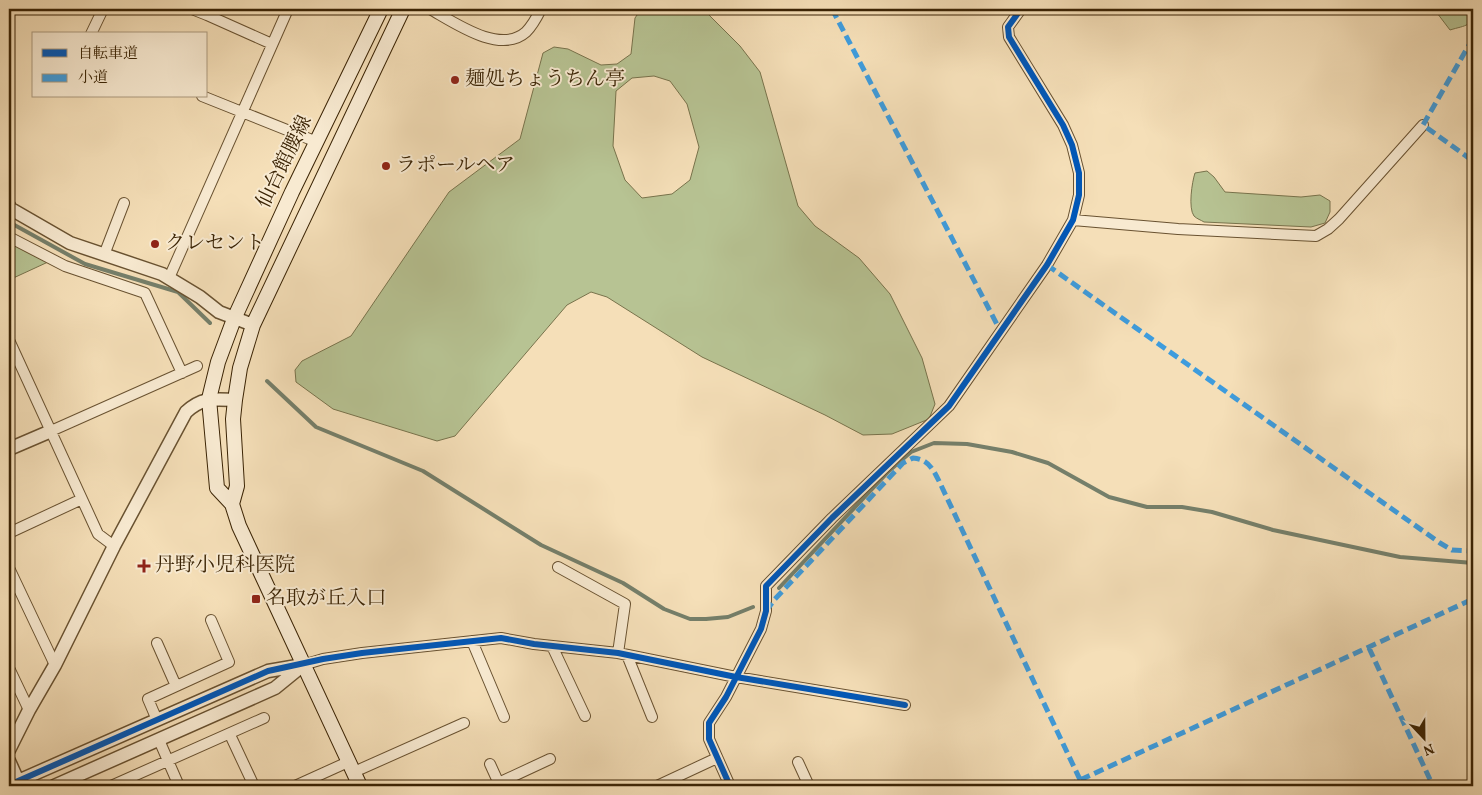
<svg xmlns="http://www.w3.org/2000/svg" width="1482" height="795" viewBox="0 0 1482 795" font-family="Vollkorn,'Noto Serif JP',serif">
  <rect width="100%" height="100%" fill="#f5dfb8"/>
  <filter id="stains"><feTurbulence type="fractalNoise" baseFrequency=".004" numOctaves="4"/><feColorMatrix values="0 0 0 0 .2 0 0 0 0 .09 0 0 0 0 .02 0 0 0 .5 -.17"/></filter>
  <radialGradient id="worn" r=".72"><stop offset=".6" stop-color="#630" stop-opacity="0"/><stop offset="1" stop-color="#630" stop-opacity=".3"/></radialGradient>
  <!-- green -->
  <path fill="#b7c393" stroke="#78734c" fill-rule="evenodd" d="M641 9H703L740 46 760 72 798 206 815 226 859 258 890 294 922 358 935 404 929 419 892 434 863 435 825 415 702 357 607 297 591 292 567 305 455 436 437 441 333 409 296 382 295 370 302 361 351 336 449 192 520 139 543 53 554 47 568 49 601 65 617 64 631 54 635 18ZM654 76 670 81 687 104 699 147 690 180 672 194 642 198 625 180 613 146 616 91 632 78Z
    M1434 9H1473C1473 27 1466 25 1450 30Z
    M1207 171 1214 177 1225 192 1301 197 1320 195 1330 201V212L1325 223 1311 227 1204 222C1201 220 1197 219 1194 216 1188 208 1192 182 1195 173Z
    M9 241 48 262 9 280Z"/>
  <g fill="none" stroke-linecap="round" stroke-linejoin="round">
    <!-- stream -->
    <path stroke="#757f6a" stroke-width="4" d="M9 222 85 264 178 292 210 323
      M267 381 316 427 423 471 541 545 623 583 664 609 690 619H706L728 617 753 607
      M779 588 889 471 911 452 934 443 967 444 1012 452 1048 463 1109 497 1147 507H1182L1212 512 1273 530 1400 557 1473 563"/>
    <defs>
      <path id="minor" d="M192 9 207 15
        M211 9 207 15 272 44
        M430 9C455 23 500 55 526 32 533 25 537 17 541 9
        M91 34 103 9
        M202 96 317 142
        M1073 220 1178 229 1316 236 1328 229 1339 219 1423 125
        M9 237 65 266 145 293 182 373
        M104 255 124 203
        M169 278 288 9
        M9 340 98 534 114 546
        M51 431 197 366
        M9 533 82 499
        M558 567 625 604 618 653
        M9 568 55 665
        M472 641 504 717
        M157 643 176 686
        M552 646 585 716
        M627 655 652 717
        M303 665 323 659 362 653 501 638 534 644 618 653 736 677 905 705
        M9 668 29 710
        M157 720 148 699 229 662 211 620
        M232 739 254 786
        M159 740 179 786
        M798 762 809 786
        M490 764 500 786
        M354 772 464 723
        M111 786 264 718
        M295 786 348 762
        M492 786 550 759
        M657 786 717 758
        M730 786 709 739V723L726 697 761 629 766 611V586L832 518 949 406 1047 265 1073 220 1079 195V173L1072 145 1063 125 1009 37 1008 27 1021 9"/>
      <path id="tertiary" d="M9 206 11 209 70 243 162 274 200 297 219 312 253 325
        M9 449 51 431
        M9 750 29 710 55 665 114 546 186 412C202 397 214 399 235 400
        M9 761 18 781
        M9 785 268 671 303 665
        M54 786 275 688 302 666"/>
      <path id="secondary" d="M232 504 237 486 233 419 235 400 240 368 253 325 403 9
        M360 786 239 526 232 504 217 488 209 399 218 362 234 319 292 192 381 9"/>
    </defs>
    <!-- minor casing -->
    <use href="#minor" stroke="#695231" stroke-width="12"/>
    <!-- tertiary casing -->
    <use href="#tertiary" stroke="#695231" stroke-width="15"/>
    <!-- secondary casing -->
    <use href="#secondary" stroke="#3a2304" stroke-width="16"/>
    <!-- minor -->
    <use href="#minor" stroke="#f8ead1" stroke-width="10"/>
    <!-- tertiary -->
    <use href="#tertiary" stroke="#f8ead1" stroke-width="12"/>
    <!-- secondary -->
    <use href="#secondary" stroke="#f8ead1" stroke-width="14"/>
    <!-- quiet -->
    <path stroke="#3e9cdd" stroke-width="5" stroke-dasharray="10 5" stroke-linecap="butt" d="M832 9 1001 332
      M1473 38 1423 125 1473 161
      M1047 265 1440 543 1452 550 1473 551
      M766 611 775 599 903 463 913 458C928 459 933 469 939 481L1083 786
      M1369 648 1433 786
      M1067 786 1473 599"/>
    <defs>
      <path id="cycleway" d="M9 785 268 671 323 659 362 653 501 638 534 644 618 653 736 677 905 705
        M730 786 709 739V723L726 697 761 629 766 611V586L832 518 949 406 1047 265 1073 220 1079 195V173L1072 145 1063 125 1009 37 1008 27 1021 9"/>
    </defs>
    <!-- cycleway casing -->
    <use href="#cycleway" stroke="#f8ead1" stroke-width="9"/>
    <!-- cycleway -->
    <use href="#cycleway" stroke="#0057b8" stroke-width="6"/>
  </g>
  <!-- markers -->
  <g fill="#8f2418" stroke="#f8ead1" stroke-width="2">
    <circle cx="455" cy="80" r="5"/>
    <circle cx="386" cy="166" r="5"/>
    <circle cx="155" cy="244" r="5"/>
    <path d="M141.5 558.5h5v5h5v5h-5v5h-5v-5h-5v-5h5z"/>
    <rect x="251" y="594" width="10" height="10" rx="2.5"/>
  </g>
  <g text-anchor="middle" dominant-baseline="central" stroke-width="4" stroke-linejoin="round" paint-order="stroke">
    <!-- poi labels -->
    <g font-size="20" fill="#3a2304" stroke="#f8ead1" text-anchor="start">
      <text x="465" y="80">麺処ちょうちん亭</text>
      <text x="396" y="166">ラポールヘア</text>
      <text x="165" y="244">クレセント</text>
      <text x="155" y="566">丹野小児科医院</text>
      <text x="266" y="599">名取が丘入口</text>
    </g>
    <!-- street labels -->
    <g font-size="20" fill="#3a2304" stroke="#f8ead1">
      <text transform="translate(285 162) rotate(-64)">仙台館腰線</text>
    </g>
  </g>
  <!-- margin -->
  <rect width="1482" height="795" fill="none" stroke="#f5dfb8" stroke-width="30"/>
  <rect x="10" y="10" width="1462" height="775" fill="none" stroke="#3a2304" stroke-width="2.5"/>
  <rect x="15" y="15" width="1452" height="765" fill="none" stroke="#3a2304"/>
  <!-- legend -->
  <rect x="32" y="32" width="175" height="65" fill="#f8ead1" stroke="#ac9a7f"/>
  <rect x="42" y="49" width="25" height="8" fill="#0057b8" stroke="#ac9a7f"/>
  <text x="78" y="58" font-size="15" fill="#3a2304">自転車道</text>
  <rect x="42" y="74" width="25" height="8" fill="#3e9cdd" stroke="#ac9a7f"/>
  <text x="78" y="82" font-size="15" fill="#3a2304">小道</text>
  <!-- north arrow -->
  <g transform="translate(1424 738) rotate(158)" stroke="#f8ead1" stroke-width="4" paint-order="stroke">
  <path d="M0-4L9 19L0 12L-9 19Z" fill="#3a2304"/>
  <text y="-8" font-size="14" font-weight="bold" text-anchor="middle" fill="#3a2304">N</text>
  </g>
  <rect width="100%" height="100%" filter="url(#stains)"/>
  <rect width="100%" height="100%" fill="url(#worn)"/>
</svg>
